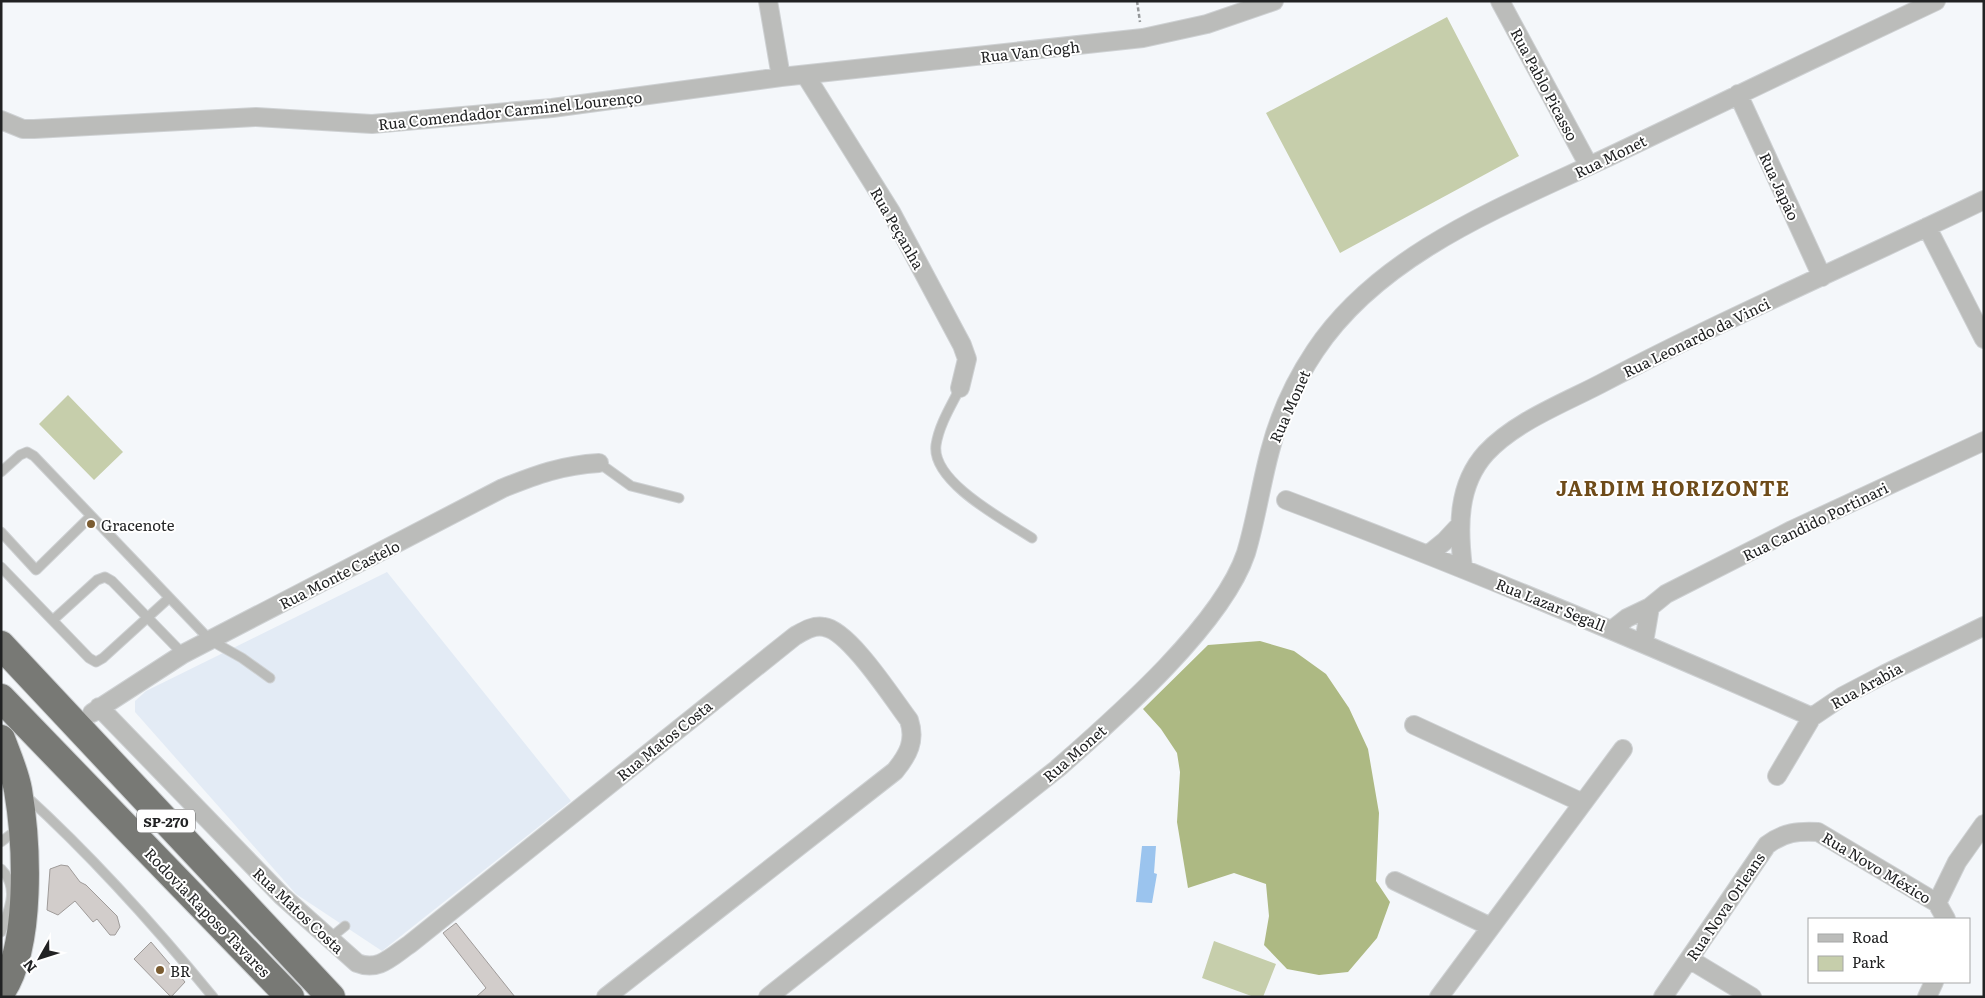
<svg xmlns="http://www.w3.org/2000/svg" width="1985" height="998" viewBox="0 0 1985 998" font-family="Literata,serif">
  <rect width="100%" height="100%" fill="#f4f7fa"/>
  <!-- built -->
  <path fill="#e3ebf5" d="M387 572 571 801 382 951 296 894 135 712V701L146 691Z"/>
  <!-- green -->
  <path fill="#c6ceab" d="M1447 17 1519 156 1340 253 1266 113Z
    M68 395 123 452 94 480 39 424Z
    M1214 941 1276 964 1263 997H1254L1202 978Z"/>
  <!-- forest -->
  <path fill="#adb983" d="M1260 641 1294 651 1326 674 1349 708 1368 749 1379 813 1376 881 1390 902 1377 938 1348 972 1319 975 1287 969 1264 945 1269 916 1266 884 1234 873 1188 888 1177 822 1180 772 1177 753 1161 729 1143 709 1208 645Z"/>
  <!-- water -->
  <path fill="#9bc4ee" d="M1142 846H1156L1154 873 1157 874 1152 903 1136 902Z"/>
  <!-- building -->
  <path fill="#d2cdcb" stroke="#9f9b99" d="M61 865 68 866 80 882 86 885 117 916 120 927 115 935H110L97 919 93 922 75 901 58 915 47 910 50 869Z
    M456 923 515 997H476L486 988 443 933Z
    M151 942 185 982 171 997 134 959Z"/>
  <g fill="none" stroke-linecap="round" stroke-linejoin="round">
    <defs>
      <path id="lane" d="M960 388C951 406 939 425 936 445 931 482 1006 521 1032 538
        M599 463 631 486 679 498
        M1 472 20 455 27 452 34 456 210 640 242 658 270 678
        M1 532 36 570 91 516
        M1 567 89 658 96 662 103 658 169 598
        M53 620 97 580 105 577 112 581 183 654
        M25 795C93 857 155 926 213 997
        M1 842 19 828
        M1 869C20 888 9 910 1 932
        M329 939 345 926"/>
      <path id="street" d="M768 1 781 77
        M1500 1 1589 166
        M806 76 891 212 962 345 967 359 960 388
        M1738 94 1822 277
        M1 120 23 129H34L256 117 372 124 552 108 781 77 1143 38 1207 24 1274 1
        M1927 227 1984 339
        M1286 500C1464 567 1638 640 1812 717
        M1429 554 1445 541 1459 526
        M1463 568C1458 528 1457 485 1486 453 1517 420 1567 402 1606 381 1730 316 1858 261 1984 200
        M1613 629 1627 618 1650 607 1666 594 1792 530 1984 441
        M1644 642 1650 607
        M99 707 282 896 357 963C379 972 392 956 410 944L795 636C804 631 813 625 824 627 849 630 893 699 909 720 916 741 908 755 895 771L606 997
        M92 713 183 654 503 488C536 475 562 465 599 463
        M1414 725 1583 803
        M1777 776 1812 717 1843 696 1885 674 1984 626
        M1395 881 1491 927
        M1937 903 1957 862 1984 824
        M1689 959 1752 997
        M768 997 1057 769C1115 718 1222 625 1246 553 1256 520 1261 484 1270 451 1279 416 1295 381 1315 351 1384 247 1518 201 1625 149 1729 99 1832 50 1936 1
        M1439 997 1623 749
        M1663 997 1767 845C1784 832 1798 831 1818 832L1937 903 1946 919
        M1927 997 1934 982"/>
      <path id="highway" d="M1 645 331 997
        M1 698 290 997
        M1 739C7 755 15 773 18 790 27 843 32 946 1 992"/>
    </defs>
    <!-- lane casing -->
    <use href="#lane" stroke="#ced1d3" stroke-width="11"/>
    <!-- street casing -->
    <use href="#street" stroke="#ced1d3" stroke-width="20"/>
    <!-- highway casing -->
    <use href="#highway" stroke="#ced1d3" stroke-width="30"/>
    <!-- path -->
    <path stroke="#95989a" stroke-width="2.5" stroke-dasharray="4 2.5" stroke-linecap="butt" d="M1137 1 1140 22"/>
    <!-- lane -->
    <use href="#lane" stroke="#bbbcba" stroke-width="9"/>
    <!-- street -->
    <use href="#street" stroke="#bbbcba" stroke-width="18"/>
    <!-- highway -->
    <use href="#highway" stroke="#787975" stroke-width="28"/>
  </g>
  <!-- markers -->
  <g fill="#7b5c31" stroke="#fff" stroke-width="2">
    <circle cx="91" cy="524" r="5"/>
    <circle cx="160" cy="970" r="5"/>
  </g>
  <g text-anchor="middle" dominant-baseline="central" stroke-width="4" stroke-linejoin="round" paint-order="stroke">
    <!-- shield labels -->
    <rect fill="#fff" stroke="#646465" stroke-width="1" x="137" y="809.5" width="58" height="23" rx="4"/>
    <g font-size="14" font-weight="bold" fill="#212223">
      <text x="166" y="821">SP-270</text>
    </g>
    <!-- street labels -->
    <g font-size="15" fill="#212223" stroke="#fff">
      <text transform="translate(1030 51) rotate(-6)">Rua Van Gogh</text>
      <text transform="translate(1545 84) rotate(62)">Rua Pablo Picasso</text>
      <text transform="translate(510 110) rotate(-6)">Rua Comendador Carminel Lourenço</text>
      <text transform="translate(1610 156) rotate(-26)">Rua Monet</text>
      <text transform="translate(1780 186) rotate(65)">Rua Japão</text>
      <text transform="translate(898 228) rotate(60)">Rua Peçanha</text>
      <text transform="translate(1696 337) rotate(-26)">Rua Leonardo da Vinci</text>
      <text transform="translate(1289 406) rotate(-66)">Rua Monet</text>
      <text transform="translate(1815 521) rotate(-26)">Rua Candido Portinari</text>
      <text transform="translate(339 574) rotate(-27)">Rua Monte Castelo</text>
      <text transform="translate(1551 604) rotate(22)">Rua Lazar Segall</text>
      <text transform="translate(1866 685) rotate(-29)">Rua Arabia</text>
      <text transform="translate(664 740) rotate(-39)">Rua Matos Costa</text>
      <text transform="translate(1074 753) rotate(-41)">Rua Monet</text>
      <text transform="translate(1877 867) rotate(31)">Rua Novo México</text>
      <text transform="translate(1725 906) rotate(-56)">Rua Nova Orleans</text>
      <text transform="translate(299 910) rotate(43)">Rua Matos Costa</text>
      <text transform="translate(208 912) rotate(46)">Rodovia Raposo Tavares</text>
    </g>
    <!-- poi labels -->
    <g font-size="15" fill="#212223" stroke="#fff" text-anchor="start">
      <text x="101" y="524">Gracenote</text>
      <text x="170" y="970">BR</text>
    </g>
    <!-- district labels -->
    <g font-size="20" font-weight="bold" letter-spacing="1" fill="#6e4b19" stroke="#fff">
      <text x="1673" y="487">JARDIM HORIZONTE</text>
    </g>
  </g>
  <!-- border -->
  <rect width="1985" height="998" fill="none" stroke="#212223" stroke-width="5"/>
  <!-- legend -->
  <rect x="1808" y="918" width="162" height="65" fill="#ffffff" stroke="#a6a7a7"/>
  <rect x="1818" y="934" width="25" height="8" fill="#bbbcba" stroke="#a6a7a7"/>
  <text x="1852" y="943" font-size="15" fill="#212223">Road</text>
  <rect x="1818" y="956" width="25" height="15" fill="#c6ceab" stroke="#a6a7a7"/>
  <text x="1852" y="968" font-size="15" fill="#212223">Park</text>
  <!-- north arrow -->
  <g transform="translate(40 958) rotate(231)" stroke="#ffffff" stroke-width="4" paint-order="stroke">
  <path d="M0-4L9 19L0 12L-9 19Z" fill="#212223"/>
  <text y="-8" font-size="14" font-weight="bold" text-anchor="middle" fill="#212223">N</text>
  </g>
</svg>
